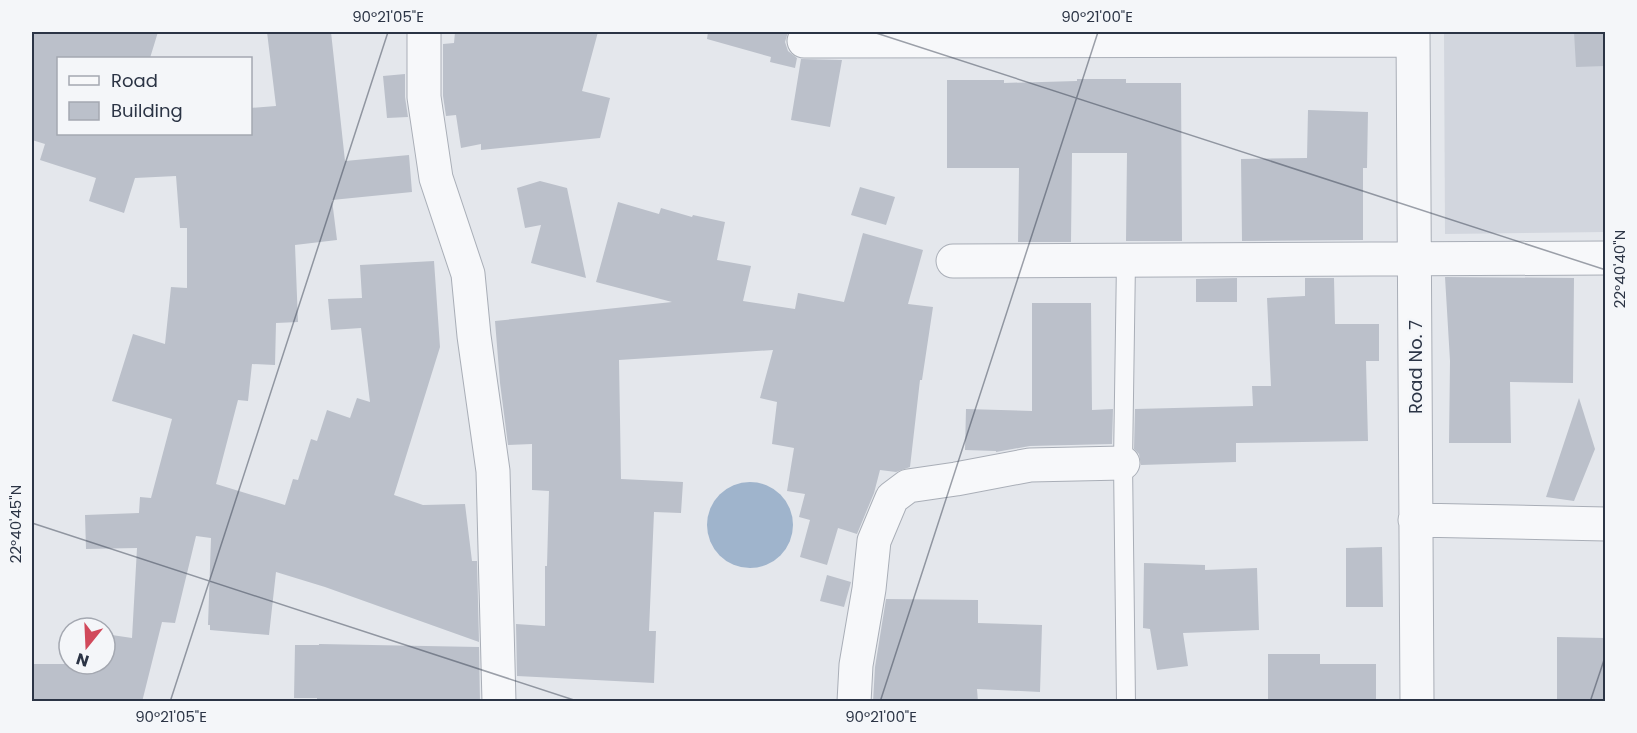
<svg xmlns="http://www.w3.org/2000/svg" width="1637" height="733" viewBox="0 0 1637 733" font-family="Poppins,sans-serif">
  <rect width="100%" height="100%" fill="#e4e7ec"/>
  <!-- built -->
  <path fill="#d2d6de" d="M1444 32H1605V232L1445 234Z"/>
  <!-- water -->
  <path fill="#9fb4cc" d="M707 525a43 43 0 1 1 86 0a43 43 0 1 1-86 0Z"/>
  <!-- building -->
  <path fill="#bbc0ca" d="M32 32H158L150 58H58V134H250V108L276 106 267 32H331L345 161 409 155 412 192 332 200 337 240 295 245 298 322 276 323 275 365 252 364 248 401 238 400 216 484 285 505 293 479 298 480 311 439 317 441 327 410 350 418 357 398 370 402 361 328 331 330 328 299 362 298 360 265 434 261 440 347 394 495 423 505 465 504 472 561H477L479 642 325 587 276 572 269 635 210 630V625H208L211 538 196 536 175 623 162 622 142 702H32V664H105V634L132 638 137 548 86 549 85 515 139 513 140 497 151 498 172 419 112 401 133 334 165 344 171 287 187 288V228H180L176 176 135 178 124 213 89 201 96 178 40 160 45 144 32 140Z
    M455 32H598L582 91 610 98 600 138 481 150V144L461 148 456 115 446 116 443 96V44L454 43Z
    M708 32H788L785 42 788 51 797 58 795 68 770 62 771 57 707 39Z
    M1574 32H1605V66L1576 67Z
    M801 59 842 60 830 127 791 120Z
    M405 74V97L408 117 387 118 383 76Z
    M1077 79H1126V83H1181L1182 241H1126L1127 153H1072L1071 242H1018L1019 168H947V80H1004V83L1077 81Z
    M1308 110 1368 112 1367 168H1363V240L1242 241 1241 159 1307 158Z
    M540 181 567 188 586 278 531 263 541 225 525 228 517 188Z
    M860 187 895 197 886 225 851 215Z
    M618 202 659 214 661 208 692 217 693 215 725 222 717 260 751 266 743 301 795 309 798 293 844 302 863 233 923 250 908 304 933 307 922 380H920L910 467 896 472 880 470 874 493 857 534 838 528 827 565 800 557 810 520 799 517 805 494 787 491 794 448 772 444 777 402 760 398 773 350 619 360 621 479 683 482 681 513 654 512 649 631H656L654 683 517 676 516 624 545 626V566H547L549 491 532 490V444L508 445 500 383 495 321 672 302 596 282Z
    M1445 277 1574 278 1573 383 1510 382 1511 443H1449L1450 361Z
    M1237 278V302H1196V279Z
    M1305 278H1334L1335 324H1379V361H1366L1368 441 1236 443V462L1141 465 1139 454 1134 449 1135 409 1253 406 1252 386H1271L1267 298 1305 296Z
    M1032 303H1091L1092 410 1113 409 1112 444 1030 446 996 452V451L965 450 966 409 1032 411Z
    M1579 398 1595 449 1574 501 1546 497Z
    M1382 547 1383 607H1346V548Z
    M1144 563 1205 565V570L1257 568 1259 630 1183 633 1188 666 1157 670 1150 629 1143 628Z
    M827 575 851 582 844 607 820 601Z
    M886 599 978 600V623L1042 625 1040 692 977 689 978 702H873L875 667Z
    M1557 637 1605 638V702H1557Z
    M319 644 479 647 480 702H317V698H294L295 645H319Z
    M1268 654H1320V664H1376V702H1268Z"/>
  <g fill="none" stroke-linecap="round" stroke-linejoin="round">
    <defs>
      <path id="service" d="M1126 261 1123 463 1126 702"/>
      <path id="minor" d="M424 32V97L436 178 468 274 474 336 493 471 499 702
        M1413 32 1417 702
        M804 41 1413 40
        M953 261 1606 258
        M1415 520 1606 524
        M854 702 856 665 869 589 874 541 892 498 908 486 956 479 1030 465 1123 463"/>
    </defs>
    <!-- service casing -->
    <use href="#service" stroke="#a9aeb7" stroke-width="20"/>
    <!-- minor casing -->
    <use href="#minor" stroke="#a9aeb7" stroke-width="35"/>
    <!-- service -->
    <use href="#service" stroke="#f7f8fa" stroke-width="18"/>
    <!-- minor -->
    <use href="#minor" stroke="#f7f8fa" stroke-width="33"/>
  </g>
  <!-- ticks -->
  <path fill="none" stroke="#2b3445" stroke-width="1.5" stroke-opacity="0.45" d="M873 32 1606 270M32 523 580 702M170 702 388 32M880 702 1098 32M1590 702 1606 654"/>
  <g text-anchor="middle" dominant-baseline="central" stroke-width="5" stroke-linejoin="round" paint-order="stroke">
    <!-- street labels -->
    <g font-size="18" fill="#2b3445" stroke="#f4f6f9">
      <text transform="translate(1415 367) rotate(-90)">Road No. 7</text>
    </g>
  </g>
  <!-- border -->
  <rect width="1637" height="733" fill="none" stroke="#f4f6f9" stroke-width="66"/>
  <!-- legend -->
  <rect x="57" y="57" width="195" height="78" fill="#f4f6f9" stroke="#a4a8b1" stroke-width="1.5"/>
  <rect x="69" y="76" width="30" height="9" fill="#f7f8fa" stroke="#a4a8b1" stroke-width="1.5"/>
  <text x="111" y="87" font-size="18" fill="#2b3445">Road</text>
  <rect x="69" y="102" width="30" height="18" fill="#bbc0ca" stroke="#a4a8b1" stroke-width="1.5"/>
  <text x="111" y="117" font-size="18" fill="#2b3445">Building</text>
  <!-- north arrow -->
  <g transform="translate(87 646) rotate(198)"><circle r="28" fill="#f4f6f9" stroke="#a4a8b1" stroke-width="1.5"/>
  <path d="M0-4.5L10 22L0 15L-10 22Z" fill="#d1495b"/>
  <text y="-9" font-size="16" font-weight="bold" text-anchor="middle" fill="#2b3445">N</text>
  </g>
  <rect x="33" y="33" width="1571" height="667" fill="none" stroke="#2b3445" stroke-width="2"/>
  <g font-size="15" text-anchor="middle" fill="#2b3445">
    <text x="388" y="22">90°21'05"E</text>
    <text x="1097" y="22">90°21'00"E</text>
    <text transform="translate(1620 269) rotate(-90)" y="5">22°40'40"N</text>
    <text transform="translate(16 524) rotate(-90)" y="5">22°40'45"N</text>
    <text x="171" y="722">90°21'05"E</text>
    <text x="881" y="722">90°21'00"E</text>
  </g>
</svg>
